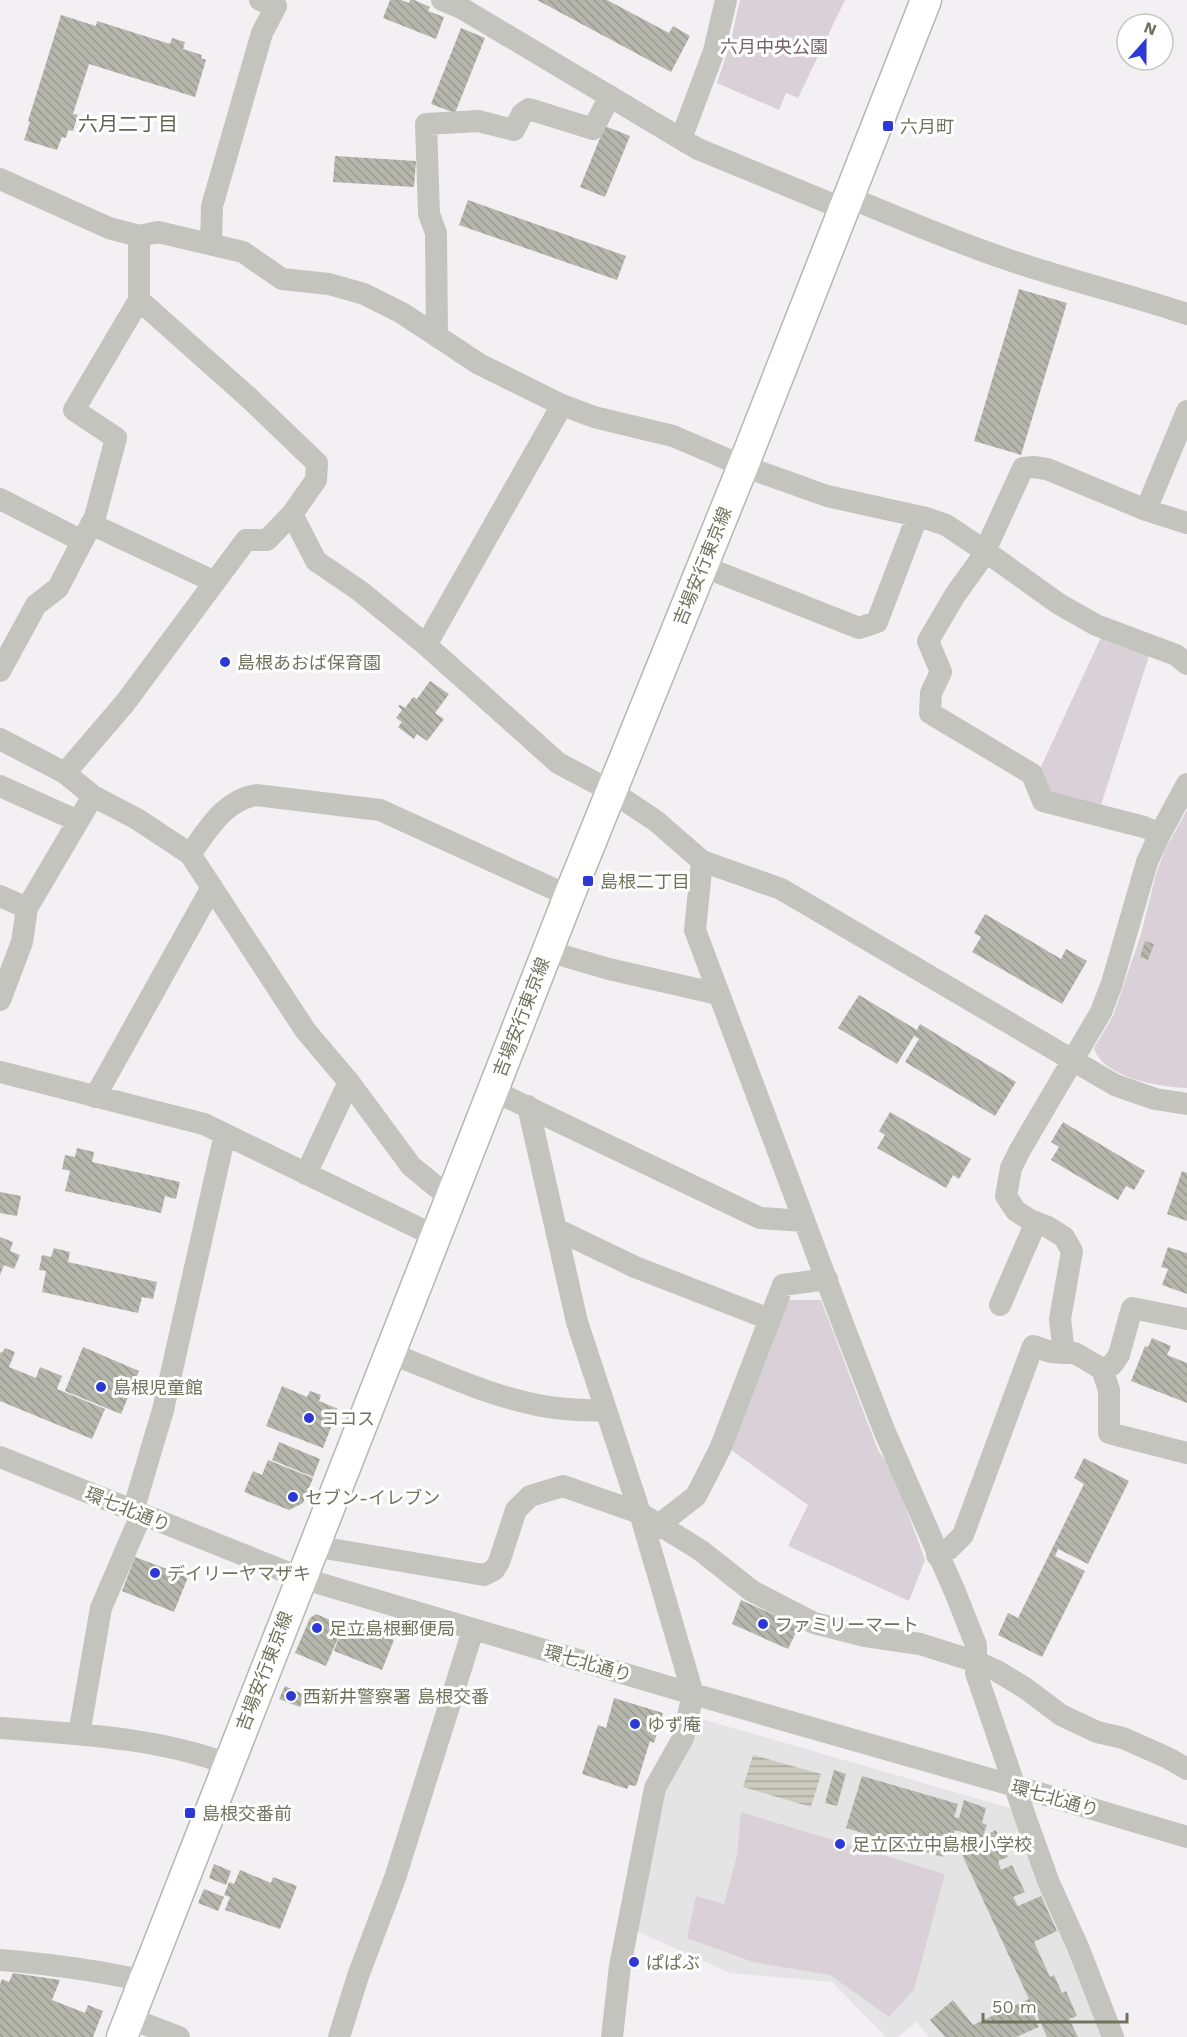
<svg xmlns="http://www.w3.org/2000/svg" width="1187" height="2037" viewBox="0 0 1187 2037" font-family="'Work Sans','Noto Sans JP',sans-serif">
  <defs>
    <pattern id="water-rules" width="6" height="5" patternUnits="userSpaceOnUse" patternTransform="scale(1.5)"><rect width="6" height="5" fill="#cacabe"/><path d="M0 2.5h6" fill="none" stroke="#a8a99e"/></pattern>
    <pattern id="building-back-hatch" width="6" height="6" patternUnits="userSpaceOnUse" patternTransform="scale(1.5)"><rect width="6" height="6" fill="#b5b6ac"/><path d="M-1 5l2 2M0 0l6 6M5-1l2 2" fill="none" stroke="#98998f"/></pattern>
  </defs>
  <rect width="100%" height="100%" fill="#f3f0f4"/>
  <!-- built -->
  <path fill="#e4e4e4" d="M695 1717 1017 1810 1106 2037H929L916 2022 898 2037H886L832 1982 730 1973 634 1930 661 1789Z"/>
  <!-- park -->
  <path fill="#dad1d8" d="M740 0H845L798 98 786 93 779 110 717 83 730 44Z
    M1103 633 1150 653 1100 808 1051 797 1039 771Z
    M1187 810V1088C1160 1087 1103 1078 1094 1048L1113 1016 1141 934 1156 874 1165 850Z
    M788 1300H821L878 1450 893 1472 925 1560 909 1601 788 1546 808 1505 731 1450Z
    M741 1812 945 1874 914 1990 889 2017 830 1975 753 1962 687 1938 696 1896 724 1904 737 1855Z"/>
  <!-- water -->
  <path fill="url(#water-rules)" d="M753 1755 821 1774 811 1807 743 1787Z"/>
  <!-- building -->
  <path fill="url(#building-back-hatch)" d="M390 0H401L409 3 410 0H414L430 7 428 11 444 17 436 39 383 18Z
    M537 0H607L669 33 673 26 690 36 671 72Z
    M61 15 96 26 97 21 170 44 172 38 185 42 183 49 202 55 201 58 206 60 195 97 89 64 73 114 78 115 73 131 68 130 66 138 62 137 57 150 24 140 30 122 28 121Z
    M461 28 485 38 455 113 431 104Z
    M605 126 630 136 605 197 580 187Z
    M335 156 416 161 414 187 333 182Z
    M468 200 626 256 617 280 459 225Z
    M1019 289 1067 303 1021 455 974 441Z
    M430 681 449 694 435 713 444 719 427 741 417 734 414 739 398 727 402 722 396 718 402 710 398 706 400 705 405 708 413 697 417 699Z
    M985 914 1061 959 1066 949 1087 961 1062 1004 972 952 981 937 974 933Z
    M1145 941 1154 944 1148 960 1140 957Z
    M859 995 917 1030 920 1024 1016 1082 995 1116 905 1062 919 1039 914 1036 897 1064 838 1028Z
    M890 1112 971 1159 959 1179 953 1175 946 1188 877 1148 885 1135 879 1131Z
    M1063 1122 1145 1171 1134 1190 1126 1186 1118 1200 1051 1160 1059 1147 1051 1142Z
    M77 1148 94 1152 92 1162 180 1182 176 1199 165 1196 161 1213 65 1191 70 1171 62 1169 65 1155 75 1157Z
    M1182 1171 1187 1173V1221L1167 1214Z
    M0 1192 21 1196 17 1216 0 1213Z
    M0 1237 13 1242 10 1251 20 1255 14 1269 4 1265 0 1275Z
    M1168 1247 1187 1253V1294L1162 1285 1168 1269 1161 1267Z
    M54 1248 70 1252 68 1262 157 1282 153 1299 142 1297 138 1313 42 1292 46 1271 39 1270 42 1255 51 1257Z
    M1152 1338 1171 1346 1167 1355 1187 1363V1403L1131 1381 1145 1346 1148 1347Z
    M83 1347 139 1371 121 1414 65 1391Z
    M5 1348 15 1352 9 1367 36 1378 40 1367 62 1376 57 1389 105 1409 92 1439 0 1401V1352L2 1353Z
    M282 1386 307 1397 310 1391 321 1395 319 1401 338 1409 323 1448 266 1426Z
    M279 1442 320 1459 313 1477 272 1460Z
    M1084 1458 1129 1481 1088 1564 1058 1549 1055 1556 1085 1571 1042 1657 998 1635 1008 1613 1018 1618 1084 1484 1074 1478Z
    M268 1460 313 1478 303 1503 289 1510 244 1492 253 1471 262 1475Z
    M135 1557 188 1577 174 1612 122 1591Z
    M741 1600 799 1626 788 1649 732 1624Z
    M316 1614 344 1626 346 1621 394 1640 382 1670 334 1651 342 1629 326 1666 295 1653 310 1618Z
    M285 1686 305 1695 300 1707 279 1699Z
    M614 1698 663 1713 654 1743 650 1741 636 1786 629 1785 627 1789 582 1774 598 1725 606 1728Z
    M834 1770 846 1774 837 1806 825 1803Z
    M862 1776 958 1804 954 1817 959 1818 964 1800 986 1808 982 1823 987 1825 984 1832 986 1835 996 1830 1008 1857 998 1861 1001 1870 1012 1865 1025 1892 1013 1897 1018 1906 1041 1896 1057 1931 1034 1942 1050 1977 1054 1975 1062 1993 1066 1991 1077 2016 1069 2019 1078 2037H1047L1034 2008 1031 2009 1039 2027 1016 2037H945L930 2020 953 2000 973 2025 1029 1999 959 1848 978 1839 977 1836 955 1830 950 1845 946 1844 943 1857 915 1849 914 1852 885 1844 886 1840 846 1828Z
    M214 1864 231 1871 226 1885 209 1878Z
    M240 1870 271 1883 273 1877 297 1886 280 1929 225 1910 230 1897 224 1895 229 1882 234 1884Z
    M204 1889 224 1897 218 1911 198 1903Z
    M13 1973 60 1980 52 2000 85 2013 88 2005 103 2011 93 2037H0V1984L2 1979 9 1982Z"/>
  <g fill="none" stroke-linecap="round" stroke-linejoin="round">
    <defs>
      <path id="major" d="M122 2037 569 896 743 466 926 0"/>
    </defs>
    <!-- major casing -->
    <use href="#major" stroke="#b5b6ae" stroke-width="33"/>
    <!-- minor -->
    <path stroke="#c3c4bd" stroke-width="22" d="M442 0 463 9 698 149 844 209
      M681 139 714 51 726 0
      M0 179 109 228 139 236 158 232 243 252 282 279 329 284 364 294 402 313 479 364 562 405 594 417 673 436 743 466 827 496 926 518 946 525 985 551 1059 604 1096 625 1176 655 1187 664
      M848 197C904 220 959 244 1015 262 1072 281 1130 295 1187 314
      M211 244 212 206 262 33 276 6 260 0
      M437 335 436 233 429 214 426 124 478 121 514 130 522 114 529 109 593 129 610 96
      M0 499 82 541
      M1146 510 1187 411
      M292 514 316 561 360 591 426 645 558 763 611 791 656 821 702 861 781 889 1115 1085 1155 1099 1187 1104
      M91 524 215 582
      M985 551 1023 468 1033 467 1047 469 1146 510 1187 523
      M986 552 955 595 928 641 941 672 931 693 930 713 1032 774 1043 801 1144 827 1160 834
      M702 566 859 628 877 622 917 517
      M426 645 562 405
      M0 671 36 605 58 588 95 517 116 438 74 410 139 300V236
      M0 739 65 773 93 796 137 819 190 854 305 1030 349 1082 411 1166 450 1198
      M65 773 125 703 246 540H267L292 514 316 480 317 463 248 397 139 300
      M1187 784 1160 834 1147 862 1112 983 1101 1012 1020 1150 1011 1168 1006 1196 1016 1211 1030 1220 1048 1227 1064 1237 1072 1251 1060 1319 1064 1353H1075L1102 1369 1109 1390V1433L1187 1453
      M0 786 78 821
      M190 854C208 830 224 800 256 795L380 810 569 896
      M702 861 695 930 846 1332 884 1430 955 1592 976 1645V1673L1027 1822 1049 1883 1078 1947 1113 2037
      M0 896 27 908
      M547 951 609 969 718 994
      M0 1000 22 942 27 908 93 796
      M0 1072 204 1124 435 1236
      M492 1090 760 1218 804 1221
      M95 1097 212 887
      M528 1106 577 1322 640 1513 693 1694 683 1738 655 1788 620 1966 612 2037
      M306 1174 349 1082
      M556 1229 635 1267 769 1319
      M1000 1305 1036 1222
      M389 1353C435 1370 484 1394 533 1404 557 1410 582 1410 606 1411
      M1102 1369 1112 1365 1119 1355 1132 1308 1187 1319
      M0 1457 301 1578 693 1694 1015 1786 1187 1837
      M133 1511 163 1410 225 1134
      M647 1534 696 1496 720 1449 783 1285 827 1279
      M313 1546 484 1575 494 1570 499 1562 516 1510 530 1496 563 1486 640 1513 700 1550 752 1591 814 1623 865 1636 920 1644 977 1662 997 1671 1025 1688 1061 1715 1097 1732 1123 1738 1168 1758 1187 1769
      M937 1555 949 1549 963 1535 1033 1346 1051 1352 1064 1353
      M0 1728C77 1734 155 1737 228 1764
      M79 1734 101 1608 141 1515
      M0 1960C48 1964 96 1970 144 1981
      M129 2018 179 2037
      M339 2037 358 1976 395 1878 473 1630"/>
    <!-- major -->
    <use href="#major" stroke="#fff" stroke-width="30"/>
  </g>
  <!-- markers -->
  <g fill="#2d39d7" stroke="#fff" stroke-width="2">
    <rect x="882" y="120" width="12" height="12" rx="3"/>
    <circle cx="225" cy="662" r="6"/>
    <rect x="582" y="875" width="12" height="12" rx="3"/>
    <circle cx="101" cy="1387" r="6"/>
    <circle cx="309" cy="1418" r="6"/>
    <circle cx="293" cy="1497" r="6"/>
    <circle cx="155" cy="1573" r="6"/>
    <circle cx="763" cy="1624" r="6"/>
    <circle cx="317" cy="1628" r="6"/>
    <circle cx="291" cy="1696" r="6"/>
    <circle cx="635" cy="1724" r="6"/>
    <rect x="184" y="1807" width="12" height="12" rx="3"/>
    <circle cx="840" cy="1844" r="6"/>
    <circle cx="634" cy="1962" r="6"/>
  </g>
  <g text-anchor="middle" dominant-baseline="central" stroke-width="6" stroke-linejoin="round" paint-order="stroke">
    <!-- park labels -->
    <g font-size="18" fill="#77636d" stroke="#fff">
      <text x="774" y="46">六月中央公園</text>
    </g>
    <!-- poi labels -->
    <g font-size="18" fill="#70745d" stroke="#fff" text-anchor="start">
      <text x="900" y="126">六月町</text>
      <text x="237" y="662">島根あおば保育園</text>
      <text x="600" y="881">島根二丁目</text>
      <text x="113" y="1387">島根児童館</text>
      <text x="321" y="1418">ココス</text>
      <text x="305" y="1497">セブン-イレブン</text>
      <text x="167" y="1573">デイリーヤマザキ</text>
      <text x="775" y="1624">ファミリーマート</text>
      <text x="329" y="1628">足立島根郵便局</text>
      <text x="303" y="1696">西新井警察署 島根交番</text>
      <text x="647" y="1724">ゆず庵</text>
      <text x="202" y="1813">島根交番前</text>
      <text x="852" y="1844">足立区立中島根小学校</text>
      <text x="646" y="1962">ぱぱぶ</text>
    </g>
    <!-- street labels -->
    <g font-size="18" fill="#70745d" stroke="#fff">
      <text transform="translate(702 566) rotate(-68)">吉場安行東京線</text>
      <text transform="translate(521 1017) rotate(-69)">吉場安行東京線</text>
      <text transform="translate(128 1509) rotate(22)">環七北通り</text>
      <text transform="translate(588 1663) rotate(16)">環七北通り</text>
      <text transform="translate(264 1671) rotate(-69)">吉場安行東京線</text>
      <text transform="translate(1055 1798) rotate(16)">環七北通り</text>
    </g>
    <!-- neighbourhood labels -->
    <g font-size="20" fill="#626552" stroke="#fff">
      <text x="128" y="124">六月二丁目</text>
    </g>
  </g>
  <!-- north arrow -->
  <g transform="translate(1145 42) rotate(21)"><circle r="28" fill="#ffffff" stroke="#c6c7be" stroke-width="1.5"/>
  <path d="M0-4.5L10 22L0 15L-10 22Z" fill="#2d39d7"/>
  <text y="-9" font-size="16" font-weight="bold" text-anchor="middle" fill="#70745d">N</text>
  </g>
  <!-- scale -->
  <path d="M983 2013v9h144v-9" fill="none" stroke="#70745d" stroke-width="3"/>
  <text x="992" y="2013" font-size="18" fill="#70745d" stroke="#ffffff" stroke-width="4.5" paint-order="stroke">50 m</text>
</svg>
